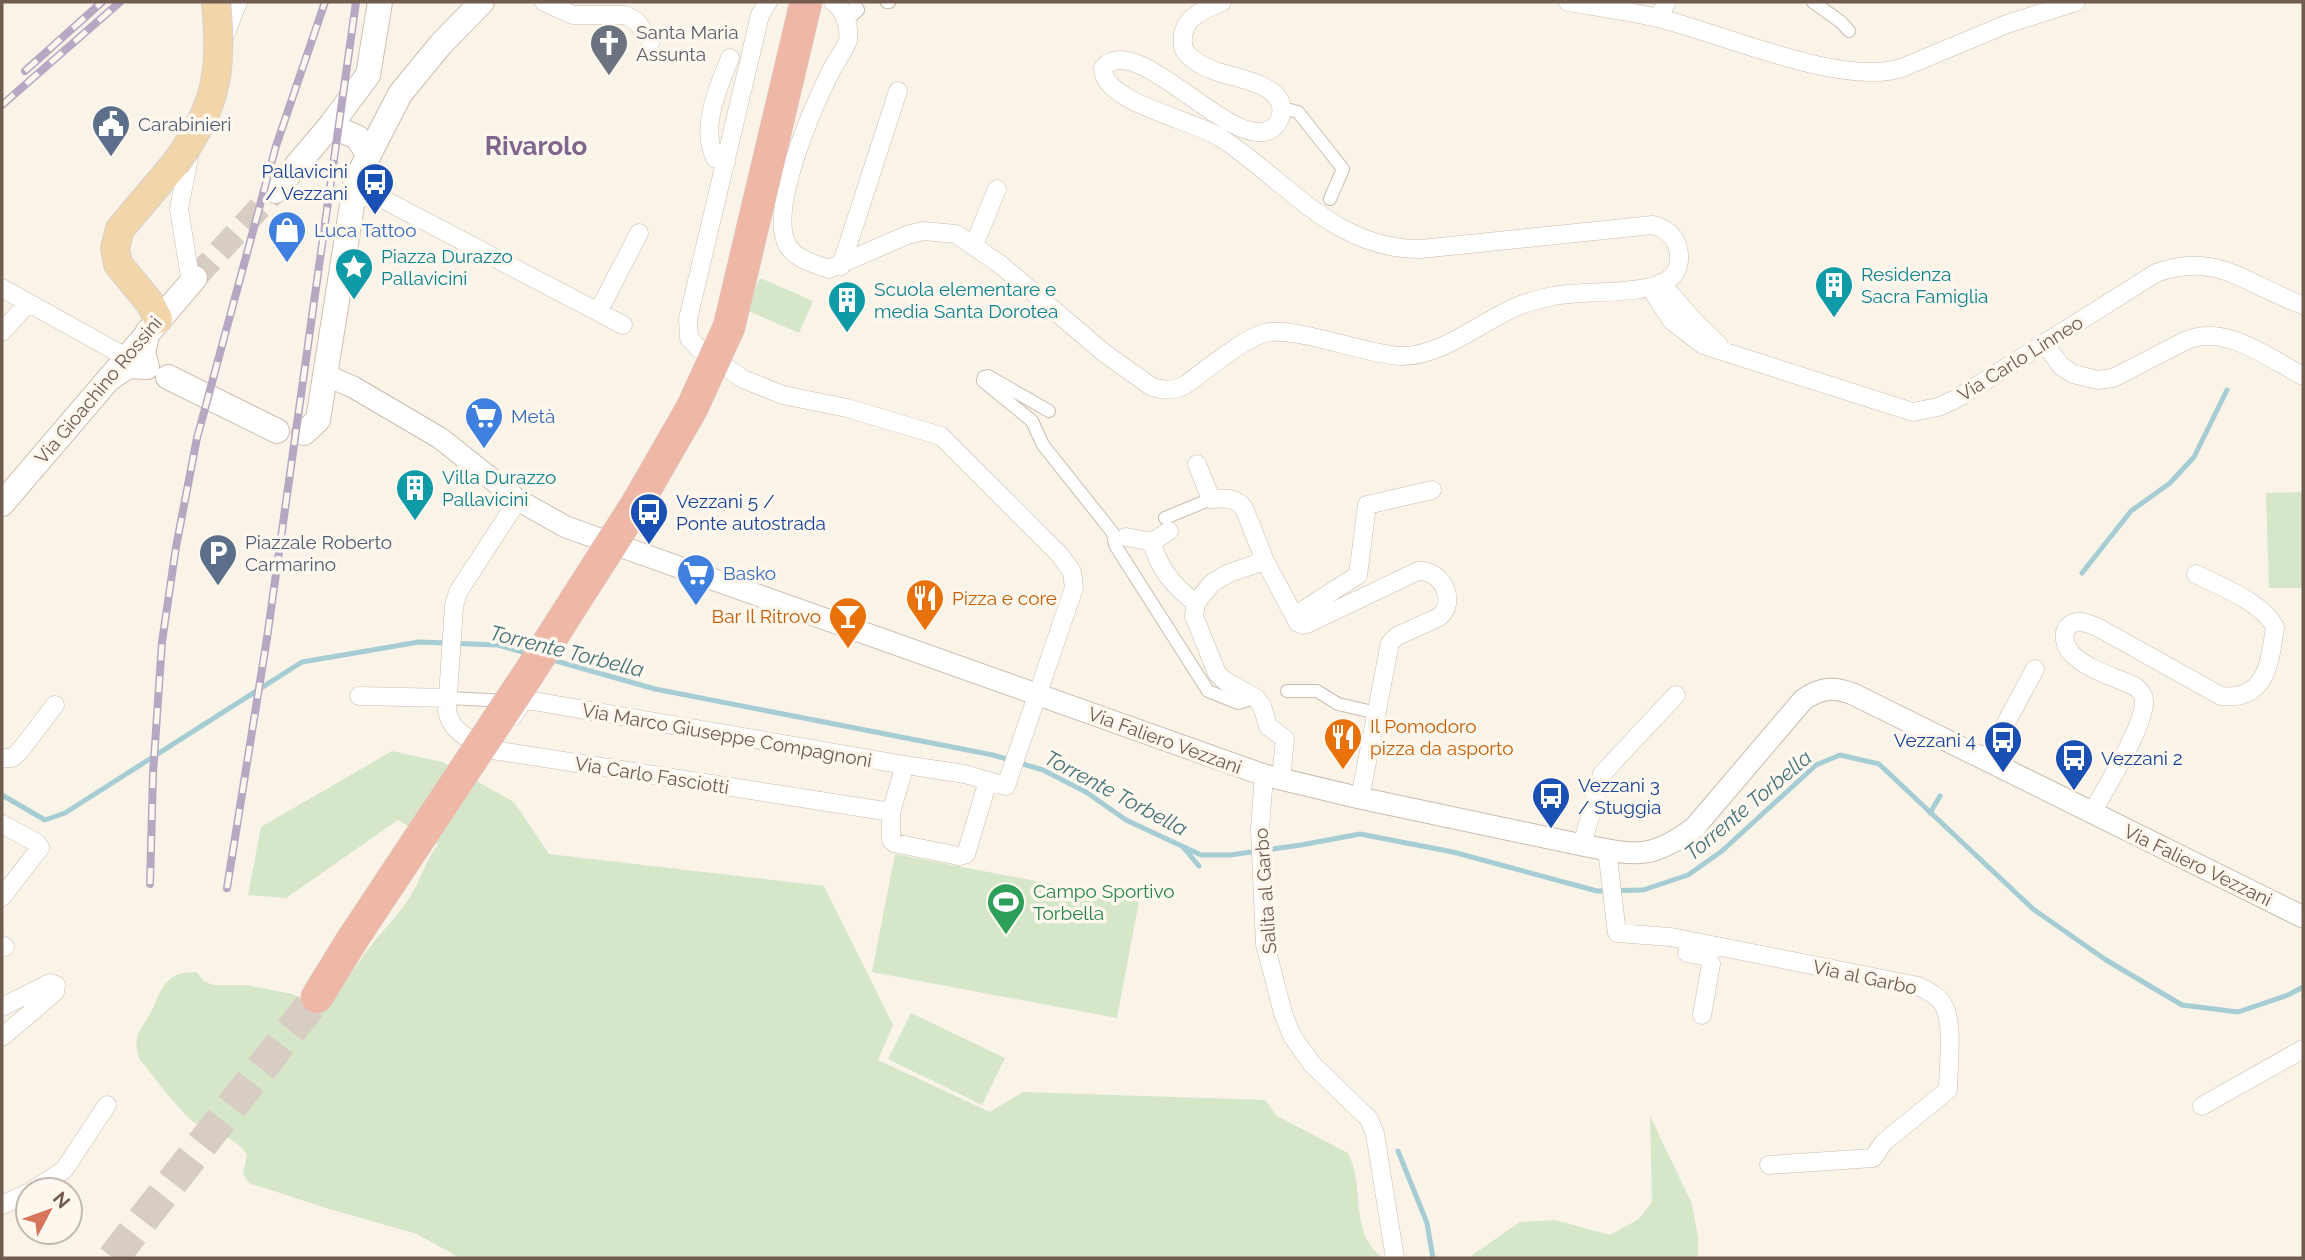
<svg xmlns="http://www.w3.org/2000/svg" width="2305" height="1260" viewBox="0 0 2305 1260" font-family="Raleway,sans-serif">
  <rect width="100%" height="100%" fill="#faf3e8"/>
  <!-- green -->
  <path fill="#d5e7c8" d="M760 278 813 301 799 333 746 310Z
    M2303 492V588H2269L2266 493Z
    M392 751 442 762 514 802 549 854 824 886 893 1025 878 1060 990 1112 1023 1092 1265 1100 1277 1116 1348 1153C1351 1160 1354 1167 1355 1174 1361 1205 1355 1238 1383 1258H460L417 1234 326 1208 249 1183 243 1174 247 1154C231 1132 208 1135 191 1120 172 1102 156 1079 140 1060 130 1033 143 1030 153 1008 163 985 168 971 197 972L203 981 213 985H246L292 994 322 1007C342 990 351 972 366 952 380 933 397 917 410 897 420 880 426 861 438 844L398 820 286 898 248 895 261 827Z
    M895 854 1139 901 1117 1018 872 972Z
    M911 1013 1005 1058 982 1105 888 1059Z
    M1650 1116 1692 1204 1698 1237V1258H1468L1520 1222 1555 1220 1610 1235 1639 1219 1652 1202Z"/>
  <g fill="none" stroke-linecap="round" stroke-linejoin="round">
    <!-- stream -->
    <path stroke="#a6cdd3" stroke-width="5" d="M2082 573 2131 511 2170 483 2194 457 2227 390
      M549 659 655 689 993 755 1043 770 1086 792 1126 820 1201 855H1230L1301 845 1360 834 1453 852 1597 891 1643 890 1688 875 1722 851 1816 765 1840 755 1879 764 2033 909 2106 960 2182 1005 2238 1012 2288 995 2303 987
      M2 795 45 820 65 813 302 662 419 642 498 645 529 654
      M1930 813 1940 796
      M1183 847 1199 866
      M1398 1151 1427 1223 1433 1258"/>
    <!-- secondary-tunnel -->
    <path stroke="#d8cdc2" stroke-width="24" stroke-dasharray="24 12" stroke-linecap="butt" d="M195 278 275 191"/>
    <!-- motorway-tunnel -->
    <path stroke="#d8cdc2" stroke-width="32" stroke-dasharray="32 16" stroke-linecap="butt" d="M113 1258 317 997"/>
    <defs>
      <path id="pedestrian" d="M887 2H889
        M1813 2 1841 22 1849 31
        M846 21 858 10 854 2
        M1282 108 1298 112 1343 169 1330 199
        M1049 411 988 376 984 377 983 381 1032 421 1043 445 1113 533 1115 545 1208 691 1238 703 1256 698
        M1165 518 1211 499
        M1287 691H1317L1338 704 1377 713
        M448 698 508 701"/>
      <path id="minor" d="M544 2 573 15H625L636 21 651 41
        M833 2C844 9 850 27 848 40 845 51 834 63 830 73 813 107 767 211 788 246 797 260 815 264 829 269L907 235 923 231 956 234 1001 265 1103 352 1152 387C1164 391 1174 391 1185 385 1206 370 1241 340 1265 333 1292 325 1367 355 1401 356 1441 357 1482 321 1518 306 1529 302 1542 298 1554 296 1583 290 1647 296 1669 279 1680 271 1681 256 1677 245 1673 234 1664 228 1653 225L1421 249C1335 250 1287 181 1221 138 1195 120 1102 103 1103 68 1136 27 1235 157 1273 128 1277 125 1280 119 1281 114 1287 84 1234 78 1215 71 1203 66 1192 61 1184 50 1177 21 1199 11 1222 2
        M1568 2C1598 7 1629 11 1658 18 1721 33 1845 89 1904 67L2007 24 2076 2
        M1658 18 1667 2
        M224 38 238 2
        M190 152 179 209 191 283
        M726 162 715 158C700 127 718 88 730 58
        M352 200 375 195 623 325
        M974 245 997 189
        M841 266 898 91
        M1661 283 1696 323 1719 345
        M1650 287 1672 321 1703 345 1913 412 1938 407 1956 399 2156 273C2217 250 2248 286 2303 305
        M2 288 126 357
        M598 312 639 233
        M2 332 28 303
        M2045 344 2061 366 2073 374 2098 380 2113 378 2185 341C2224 323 2269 358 2303 376
        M1197 464 1211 499C1224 498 1236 497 1244 508L1265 561 1298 623 1303 625 1309 623 1418 571C1442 569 1458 602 1439 617L1397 636 1390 643 1360 798
        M518 500 458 592 454 606 447 711C452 735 473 740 493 750L891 812V840L894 843 959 856 966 854 988 781 1006 786 1074 588 1072 572 1060 555 941 436 847 408 783 395 743 379 698 348 689 338 688 319 752 49 760 15 768 2
        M1126 537 1152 542C1158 567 1175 588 1196 603
        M1152 542 1169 531
        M1265 561 1229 573 1212 583 1196 603 1194 616 1217 673 1225 681 1256 698 1262 706 1268 726 1285 739 1281 779
        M1294 616 1358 575 1367 505 1432 490
        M359 696 448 698
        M513 716 523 701H533L905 765 965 774 988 781
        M2 758H12L19 752 55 705
        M1986 760 2035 669
        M1264 775 1260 829 1265 944 1283 1013 1292 1036 1312 1064 1369 1119 1375 1134 1395 1258
        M891 812 905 765
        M2092 813C2105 788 2145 726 2144 701 2144 695 2141 692 2136 687 2116 677 2090 671 2073 655 2065 647 2059 630 2073 623 2081 619 2091 625 2099 628L2221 696C2267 701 2270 661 2275 627 2260 600 2222 588 2196 574
        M2 824 37 843 40 848 2 897
        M1582 845 1602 774 1676 695
        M1607 850 1617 933 1671 937 1918 986C1928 991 1939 996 1944 1006 1954 1025 1948 1068 1948 1090L1884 1142 1873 1158 1769 1165
        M2 945 5 947
        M1687 953 1706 956 1711 964 1702 1015
        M2 1007 50 983 56 985 55 992 2 1037
        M2202 1106 2303 1049
        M33 1190 64 1170 107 1105
        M2 1205 28 1193"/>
      <path id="tertiary" d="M325 375 353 387 440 438 518 500 566 527 1264 775 1360 798 1582 845C1634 855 1651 861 1695 827L1803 700C1820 688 1833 686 1853 694L2303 917"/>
      <path id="secondary" d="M330 126 357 137 368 154
        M275 191 330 126 368 75 380 2
        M168 377 277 431
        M109 379 128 366 147 367 143 352 148 331
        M304 433 318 420 356 180 400 94 441 44 482 2
        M2 504 195 278"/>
      <path id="primary" d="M158 319 150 303 118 264 115 248 120 229 175 164"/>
      <path id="motorway" d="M638 502 692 408
        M317 997 352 940"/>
    </defs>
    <!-- pedestrian casing -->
    <use href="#pedestrian" stroke="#cbbbaf" stroke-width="14"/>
    <!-- minor casing -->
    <use href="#minor" stroke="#cbbbaf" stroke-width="19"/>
    <!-- tertiary casing -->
    <use href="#tertiary" stroke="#cbbbaf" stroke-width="23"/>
    <!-- secondary casing -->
    <use href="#secondary" stroke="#cfbdb0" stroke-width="26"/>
    <!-- primary casing -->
    <use href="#primary" stroke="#d8d1ce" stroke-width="30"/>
    <!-- motorway casing -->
    <use href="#motorway" stroke="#d8d1ce" stroke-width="33"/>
    <!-- pedestrian -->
    <use href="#pedestrian" stroke="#fff" stroke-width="12"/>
    <!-- minor -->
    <use href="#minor" stroke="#fff" stroke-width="18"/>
    <!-- tertiary -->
    <use href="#tertiary" stroke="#fff" stroke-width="21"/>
    <!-- secondary -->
    <use href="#secondary" stroke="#fff" stroke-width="24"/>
    <!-- primary -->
    <use href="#primary" stroke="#f2d5a8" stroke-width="28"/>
    <!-- motorway -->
    <use href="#motorway" stroke="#eeb7a6" stroke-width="32"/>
    <defs>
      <path id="rail" d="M25 71 102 2
        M2 105 120 2
        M150 884 153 774 162 642 176 547 197 438 276 146 325 2
        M227 888 267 638 356 2"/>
    </defs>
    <!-- rail casing -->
    <use href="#rail" stroke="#b6a7c3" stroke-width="8"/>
    <!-- rail -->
    <use href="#rail" stroke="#fdf7ee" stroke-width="5" stroke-dasharray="16" stroke-linecap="butt"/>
    <defs>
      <path id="primary-bridge" d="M175 164C217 107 223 71 216 2"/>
      <path id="motorway-bridge" d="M692 408 729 327 806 2
        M352 940 529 673 638 502"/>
    </defs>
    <!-- primary-bridge casing -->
    <use href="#primary-bridge" stroke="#d8d1ce" stroke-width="30" stroke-linecap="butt"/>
    <!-- motorway-bridge casing -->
    <use href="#motorway-bridge" stroke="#d8d1ce" stroke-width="33" stroke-linecap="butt"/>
    <!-- primary-bridge -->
    <use href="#primary-bridge" stroke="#f2d5a8" stroke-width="28"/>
    <!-- motorway-bridge -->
    <use href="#motorway-bridge" stroke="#eeb7a6" stroke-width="32"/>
  </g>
  <!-- icons -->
  <defs>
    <symbol id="church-pin" viewBox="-11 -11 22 30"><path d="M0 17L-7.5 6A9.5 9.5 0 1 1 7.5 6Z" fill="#6b7280" stroke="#fdf7ee"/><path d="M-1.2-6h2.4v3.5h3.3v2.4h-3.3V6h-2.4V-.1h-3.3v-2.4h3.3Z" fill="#fff"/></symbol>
    <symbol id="civic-pin" viewBox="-11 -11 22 30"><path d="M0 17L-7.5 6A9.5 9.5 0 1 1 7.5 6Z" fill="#5c6f8a" stroke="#fdf7ee"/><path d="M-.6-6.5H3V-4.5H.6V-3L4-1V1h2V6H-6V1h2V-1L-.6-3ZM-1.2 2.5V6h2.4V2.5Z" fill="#fff"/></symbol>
    <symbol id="bus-pin" viewBox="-11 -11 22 30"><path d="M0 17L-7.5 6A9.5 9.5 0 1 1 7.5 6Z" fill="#1a4fb4" stroke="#fdf7ee"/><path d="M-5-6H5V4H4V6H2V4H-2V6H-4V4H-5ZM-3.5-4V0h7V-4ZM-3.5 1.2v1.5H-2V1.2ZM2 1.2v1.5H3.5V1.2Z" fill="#fff"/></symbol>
    <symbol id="shop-pin" viewBox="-11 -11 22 30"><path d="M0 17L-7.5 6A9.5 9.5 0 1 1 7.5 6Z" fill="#3f7fe0" stroke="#fdf7ee"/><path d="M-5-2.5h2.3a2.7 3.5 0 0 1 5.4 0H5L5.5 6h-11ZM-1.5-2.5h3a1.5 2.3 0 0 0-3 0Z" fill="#fff"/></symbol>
    <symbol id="sight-pin" viewBox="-11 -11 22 30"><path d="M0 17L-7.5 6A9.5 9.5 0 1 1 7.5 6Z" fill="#0f9aa8" stroke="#fdf7ee"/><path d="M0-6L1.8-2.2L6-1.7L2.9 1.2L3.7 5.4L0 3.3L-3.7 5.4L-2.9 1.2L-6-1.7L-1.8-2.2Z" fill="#fff"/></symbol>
    <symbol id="building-pin" viewBox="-11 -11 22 30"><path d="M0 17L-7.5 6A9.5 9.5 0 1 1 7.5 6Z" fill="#0f9aa8" stroke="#fdf7ee"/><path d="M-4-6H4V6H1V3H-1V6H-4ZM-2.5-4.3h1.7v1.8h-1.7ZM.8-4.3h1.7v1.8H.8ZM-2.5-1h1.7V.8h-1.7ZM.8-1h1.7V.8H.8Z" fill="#fff"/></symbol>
    <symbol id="supermarket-pin" viewBox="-11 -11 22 30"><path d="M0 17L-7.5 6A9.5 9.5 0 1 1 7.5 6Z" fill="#3f7fe0" stroke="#fdf7ee"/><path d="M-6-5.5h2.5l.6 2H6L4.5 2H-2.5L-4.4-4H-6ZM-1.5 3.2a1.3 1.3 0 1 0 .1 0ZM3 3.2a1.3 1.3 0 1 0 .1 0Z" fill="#fff"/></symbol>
    <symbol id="parking-pin" viewBox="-11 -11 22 30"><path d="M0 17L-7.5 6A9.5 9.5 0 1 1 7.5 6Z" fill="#5c6f8a" stroke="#fdf7ee"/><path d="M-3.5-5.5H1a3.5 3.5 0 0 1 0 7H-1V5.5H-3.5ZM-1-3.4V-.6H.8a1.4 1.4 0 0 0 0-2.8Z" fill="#fff"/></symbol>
    <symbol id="restaurant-pin" viewBox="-11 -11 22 30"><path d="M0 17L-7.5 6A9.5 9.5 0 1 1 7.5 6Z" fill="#e8710a" stroke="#fdf7ee"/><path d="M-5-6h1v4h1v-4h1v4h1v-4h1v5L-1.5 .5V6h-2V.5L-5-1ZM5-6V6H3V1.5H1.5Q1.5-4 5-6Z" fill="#fff"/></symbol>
    <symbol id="bar-pin" viewBox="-11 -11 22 30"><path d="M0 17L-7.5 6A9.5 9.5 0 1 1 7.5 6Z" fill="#e8710a" stroke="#fdf7ee"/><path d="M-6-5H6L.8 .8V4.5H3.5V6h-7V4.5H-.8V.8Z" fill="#fff"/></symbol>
    <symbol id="stadium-pin" viewBox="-11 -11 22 30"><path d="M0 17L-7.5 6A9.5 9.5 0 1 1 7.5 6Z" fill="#2e9e5b" stroke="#fdf7ee"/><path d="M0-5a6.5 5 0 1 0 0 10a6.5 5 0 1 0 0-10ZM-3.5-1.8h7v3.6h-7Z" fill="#fff"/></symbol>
  </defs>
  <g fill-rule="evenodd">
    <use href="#church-pin" x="587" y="21" width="44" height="60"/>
    <use href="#civic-pin" x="89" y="102" width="44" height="60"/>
    <use href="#bus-pin" x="353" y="160" width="44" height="60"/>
    <use href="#shop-pin" x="265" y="208" width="44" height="60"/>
    <use href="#sight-pin" x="332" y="245" width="44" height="60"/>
    <use href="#building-pin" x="1812" y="263" width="44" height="60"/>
    <use href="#building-pin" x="825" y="278" width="44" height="60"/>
    <use href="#supermarket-pin" x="462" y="394" width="44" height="60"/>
    <use href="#building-pin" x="393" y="466" width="44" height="60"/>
    <use href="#bus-pin" x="627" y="490" width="44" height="60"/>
    <use href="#parking-pin" x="196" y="531" width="44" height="60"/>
    <use href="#supermarket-pin" x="674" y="551" width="44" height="60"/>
    <use href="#restaurant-pin" x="903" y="576" width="44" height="60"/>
    <use href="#bar-pin" x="826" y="594" width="44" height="60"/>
    <use href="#restaurant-pin" x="1321" y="715" width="44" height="60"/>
    <use href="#bus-pin" x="1981" y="718" width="44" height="60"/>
    <use href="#bus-pin" x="2052" y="736" width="44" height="60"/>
    <use href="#bus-pin" x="1529" y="774" width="44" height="60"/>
    <use href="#stadium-pin" x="984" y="880" width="44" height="60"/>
  </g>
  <g text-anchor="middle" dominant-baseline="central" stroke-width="7" stroke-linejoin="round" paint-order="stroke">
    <!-- worship labels -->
    <g font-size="19" fill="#5b616d" stroke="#fdf7ee" text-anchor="start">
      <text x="636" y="32">Santa Maria<tspan x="636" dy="22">Assunta</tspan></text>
    </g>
    <!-- service labels -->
    <g font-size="19" fill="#4e5e75" stroke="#fdf7ee" text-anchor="start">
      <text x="138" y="124">Carabinieri</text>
      <text x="245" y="542">Piazzale Roberto<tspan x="245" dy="22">Carmarino</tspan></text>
    </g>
    <!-- transit labels -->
    <g font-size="19" fill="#164399" stroke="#fdf7ee" text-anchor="start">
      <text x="348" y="171" text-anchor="end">Pallavicini<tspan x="348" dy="22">/ Vezzani</tspan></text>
      <text x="676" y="501">Vezzani 5 /<tspan x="676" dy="22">Ponte autostrada</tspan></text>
      <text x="1976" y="740" text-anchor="end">Vezzani 4</text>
      <text x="2101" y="758">Vezzani 2</text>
      <text x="1578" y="785">Vezzani 3<tspan x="1578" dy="22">/ Stuggia</tspan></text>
    </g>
    <!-- shop labels -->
    <g font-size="19" fill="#366cbe" stroke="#fdf7ee" text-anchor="start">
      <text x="314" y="230">Luca Tattoo</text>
      <text x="511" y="416">Metà</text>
      <text x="723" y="573">Basko</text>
    </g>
    <!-- culture labels -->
    <g font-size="19" fill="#0d838f" stroke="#fdf7ee" text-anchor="start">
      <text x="381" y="256">Piazza Durazzo<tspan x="381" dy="22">Pallavicini</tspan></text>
      <text x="1861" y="274">Residenza<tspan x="1861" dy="22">Sacra Famiglia</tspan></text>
      <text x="874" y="289">Scuola elementare e<tspan x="874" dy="22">media Santa Dorotea</tspan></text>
      <text x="442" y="477">Villa Durazzo<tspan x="442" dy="22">Pallavicini</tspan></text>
    </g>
    <!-- street labels -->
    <g font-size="19" fill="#725b4f" stroke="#fdf7ee">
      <text transform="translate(2020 358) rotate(-32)">Via Carlo Linneo</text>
      <text transform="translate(98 390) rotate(-50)">Via Gioachino Rossini</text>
      <text transform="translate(727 735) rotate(10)">Via Marco Giuseppe Compagnoni</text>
      <text transform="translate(1165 740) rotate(20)">Via Faliero Vezzani</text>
      <text transform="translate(652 775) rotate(9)">Via Carlo Fasciotti</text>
      <text transform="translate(2198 865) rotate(26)">Via Faliero Vezzani</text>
      <text transform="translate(1265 891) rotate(-94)">Salita al Garbo</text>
      <text transform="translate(1865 977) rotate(12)">Via al Garbo</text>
    </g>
    <!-- food labels -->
    <g font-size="19" fill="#c56008" stroke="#fdf7ee" text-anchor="start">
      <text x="952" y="598">Pizza e core</text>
      <text x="821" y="616" text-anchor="end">Bar Il Ritrovo</text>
      <text x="1370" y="726">Il Pomodoro<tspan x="1370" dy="22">pizza da asporto</tspan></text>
    </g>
    <!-- leisure labels -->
    <g font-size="19" fill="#27864d" stroke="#fdf7ee" text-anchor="start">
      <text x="1033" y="891">Campo Sportivo<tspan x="1033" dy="22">Torbella</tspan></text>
    </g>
    <!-- water labels -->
    <g font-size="21" font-style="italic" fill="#47747c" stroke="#fdf7ee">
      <text transform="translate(567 651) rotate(14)">Torrente Torbella</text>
      <text transform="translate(1116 793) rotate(28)">Torrente Torbella</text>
      <text transform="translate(1748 805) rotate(-40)">Torrente Torbella</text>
    </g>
    <!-- district labels -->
    <g font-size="26" font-weight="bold" fill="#80668d" stroke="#fdf7ee">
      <text x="536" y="146">Rivarolo</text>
    </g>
  </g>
  <!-- border -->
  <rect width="2305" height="1260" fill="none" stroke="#725b4f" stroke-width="7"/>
  <!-- north arrow -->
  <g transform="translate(49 1211) rotate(49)"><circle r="33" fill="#fdf7ee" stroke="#c5b9ae" stroke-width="2"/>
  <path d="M0-5L12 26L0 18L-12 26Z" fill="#d7745a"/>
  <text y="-10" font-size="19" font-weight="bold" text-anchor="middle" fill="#725b4f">N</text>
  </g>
</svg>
